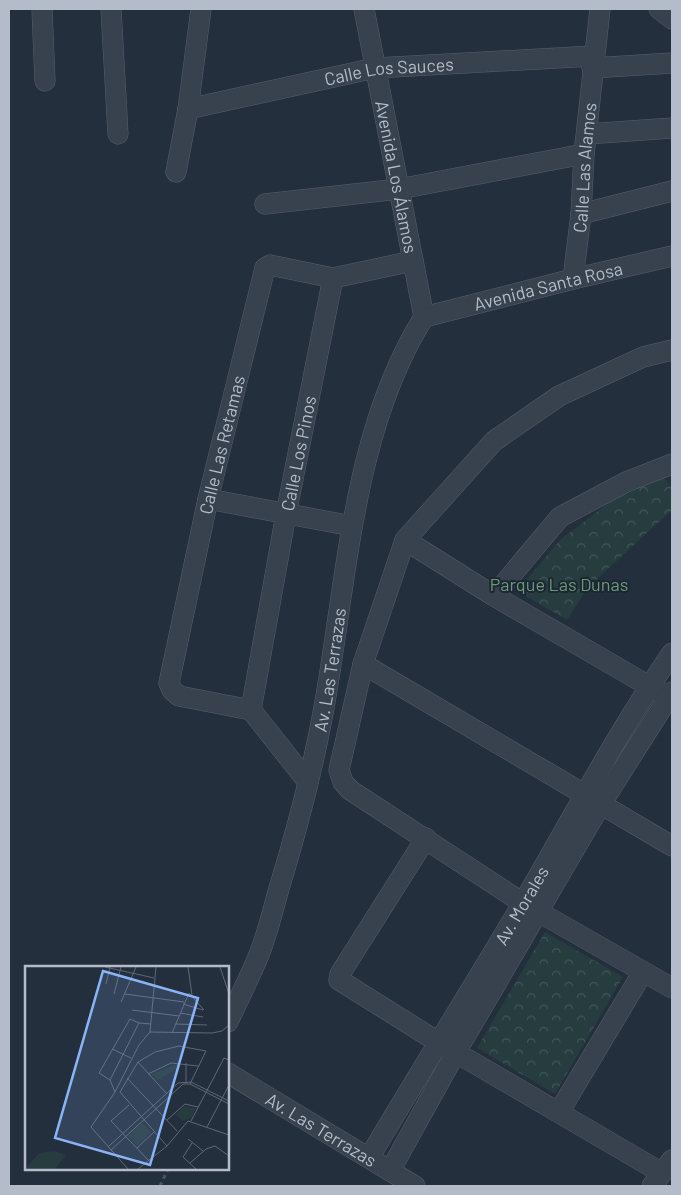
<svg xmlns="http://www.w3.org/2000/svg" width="681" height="1195" viewBox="0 0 681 1195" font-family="Barlow,sans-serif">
  <defs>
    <pattern id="park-crowns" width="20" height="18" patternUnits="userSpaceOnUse" patternTransform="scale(1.25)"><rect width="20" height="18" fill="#263c3f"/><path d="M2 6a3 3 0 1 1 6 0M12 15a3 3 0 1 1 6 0" fill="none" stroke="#435659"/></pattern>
  </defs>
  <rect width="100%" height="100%" fill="#242f3e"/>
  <!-- park -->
  <path fill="url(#park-crowns)" d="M663 476 672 487V510L588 587 567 620 517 591 560 540 623 492Z
    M545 932 623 977 555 1094 477 1048Z"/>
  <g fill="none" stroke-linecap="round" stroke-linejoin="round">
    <defs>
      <g id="minor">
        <path d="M42 9 45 81"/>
        <path d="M111 9 118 134"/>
        <path id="s1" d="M364 9 424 317"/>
        <path d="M659 9 672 19"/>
        <path d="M592 68 672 63"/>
        <path id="s2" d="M188 109 375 68 593 56"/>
        <path d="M587 134 672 128"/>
        <path d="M176 172 188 109 201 9"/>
        <path d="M265 204 399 189 584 154"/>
        <path d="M581 214 672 191"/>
        <path id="s3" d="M573 279 581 214 584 154 600 9"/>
        <path id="s4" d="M424 317 573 279 672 256"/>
        <path d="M672 350 643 357 559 396 494 441 405 540 363 664 339 770 343 782 350 790 523 903 672 988"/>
        <path d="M208 499 352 526"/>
        <path d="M405 540 494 596 661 693"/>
        <path d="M494 596 560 517 626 482 672 464"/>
        <path d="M363 664 672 846"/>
        <path id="s5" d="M251 710 286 514 333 278 413 261"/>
        <path id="s6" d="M308 782 251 710 179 696 172 690 169 683 208 499 265 268 270 265 333 278"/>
        <path d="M426 838 340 974 339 980 438 1042 662 1173"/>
        <path id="s7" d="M228 1022C238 1000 249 979 258 957 267 936 272 913 278 892 296 833 312 773 323 713 347 583 352 431 424 317"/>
        <path id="s8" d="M228 1073 415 1186"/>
        <path d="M559 1112 643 972"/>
        <path id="s9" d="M369 1158C419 1073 473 988 523 903 572 819 617 733 672 653"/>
        <path d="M390 1171 456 1052 601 804 672 692"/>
        <path d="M652 1186 672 1160"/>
      </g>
    </defs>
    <!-- minor casing -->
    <use href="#minor" stroke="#565f6c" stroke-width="21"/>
    <!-- path -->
    <path stroke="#44595c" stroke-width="3" stroke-dasharray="4 4" stroke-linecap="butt" d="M160 1186 168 1169"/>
    <!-- minor -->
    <use href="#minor" stroke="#38414e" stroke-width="20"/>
  </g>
  <g text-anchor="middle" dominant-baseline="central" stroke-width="4" stroke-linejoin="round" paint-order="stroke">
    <!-- street labels -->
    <g font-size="18" fill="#b4bcc9" stroke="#1d2633">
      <text stroke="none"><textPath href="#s2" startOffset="205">Calle Los Sauces</textPath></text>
      <text stroke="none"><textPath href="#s3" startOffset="112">Calle Las Alamos</textPath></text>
      <text stroke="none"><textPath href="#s1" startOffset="171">Avenida Los Álamos</textPath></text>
      <text stroke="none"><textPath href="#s4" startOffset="128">Avenida Santa Rosa</textPath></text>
      <text stroke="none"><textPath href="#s6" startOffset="426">Calle Las Retamas</textPath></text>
      <text stroke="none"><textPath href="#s5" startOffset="261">Calle Los Pinos</textPath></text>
      <text stroke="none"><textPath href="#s7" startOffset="368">Av. Las Terrazas</textPath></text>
      <text stroke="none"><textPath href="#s9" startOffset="295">Av. Morales</textPath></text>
      <text stroke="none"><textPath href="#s8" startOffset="109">Av. Las Terrazas</textPath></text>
    </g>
    <!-- park labels -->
    <g font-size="18" fill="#6b9a76" stroke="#1d2633">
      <text x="559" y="584">Parque Las Dunas</text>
    </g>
  </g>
  <!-- overview -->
  <g transform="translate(25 966)">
    <rect width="204" height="204" fill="#242f3e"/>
    <path d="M29 185 41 189 30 203H0L14 187Z" fill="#263c3f"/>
    <path d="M152 98 154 102 133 114 127 108ZM159 140 171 142 166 152 158 155 151 149ZM117 157 126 166 112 180 103 170Z" fill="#263c3f"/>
    <path fill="none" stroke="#5e6776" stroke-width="1" d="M80 1 129 12M163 1 167 29M195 1 204 28M81 18 85 1M89 28 96 1M100 28 159 36M96 36 111 1M158 38 178 44M107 44 154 50M155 47 178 51M151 58 182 59M125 66 187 67 197 65 204 59M125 66 131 1M147 67 164 27 179 44M87 83 106 92M113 96 142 128M123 108 146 97 173 100M102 112 152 165M85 114 114 57 126 58M161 117V97M90 126 85 114 74 107 105 53 114 57M104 139 86 155 124 195M142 154 160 138 173 141M166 155 199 92 204 94M182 161 204 119M163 173 178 185M167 177 158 191 171 203M142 180 95 126 113 96 130 86 154 80 181 85 165 118M83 181 153 117 166 116 204 135M112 182 129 166M86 184 158 118H165L204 138M165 197 181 183 190 180 204 190M103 203 66 161 90 126 114 79 125 66M113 203 142 180 163 155 204 169"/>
    <path fill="#8ab4f8" fill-opacity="0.15" stroke="#8ab4f8" stroke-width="2.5" d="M78 5 173 32 125 199 30 172Z"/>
    <rect width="204" height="204" fill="none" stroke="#b4bcc9" stroke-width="2.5"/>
  </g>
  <!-- border -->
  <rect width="681" height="1195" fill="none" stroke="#b4bcc9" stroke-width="20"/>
</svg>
